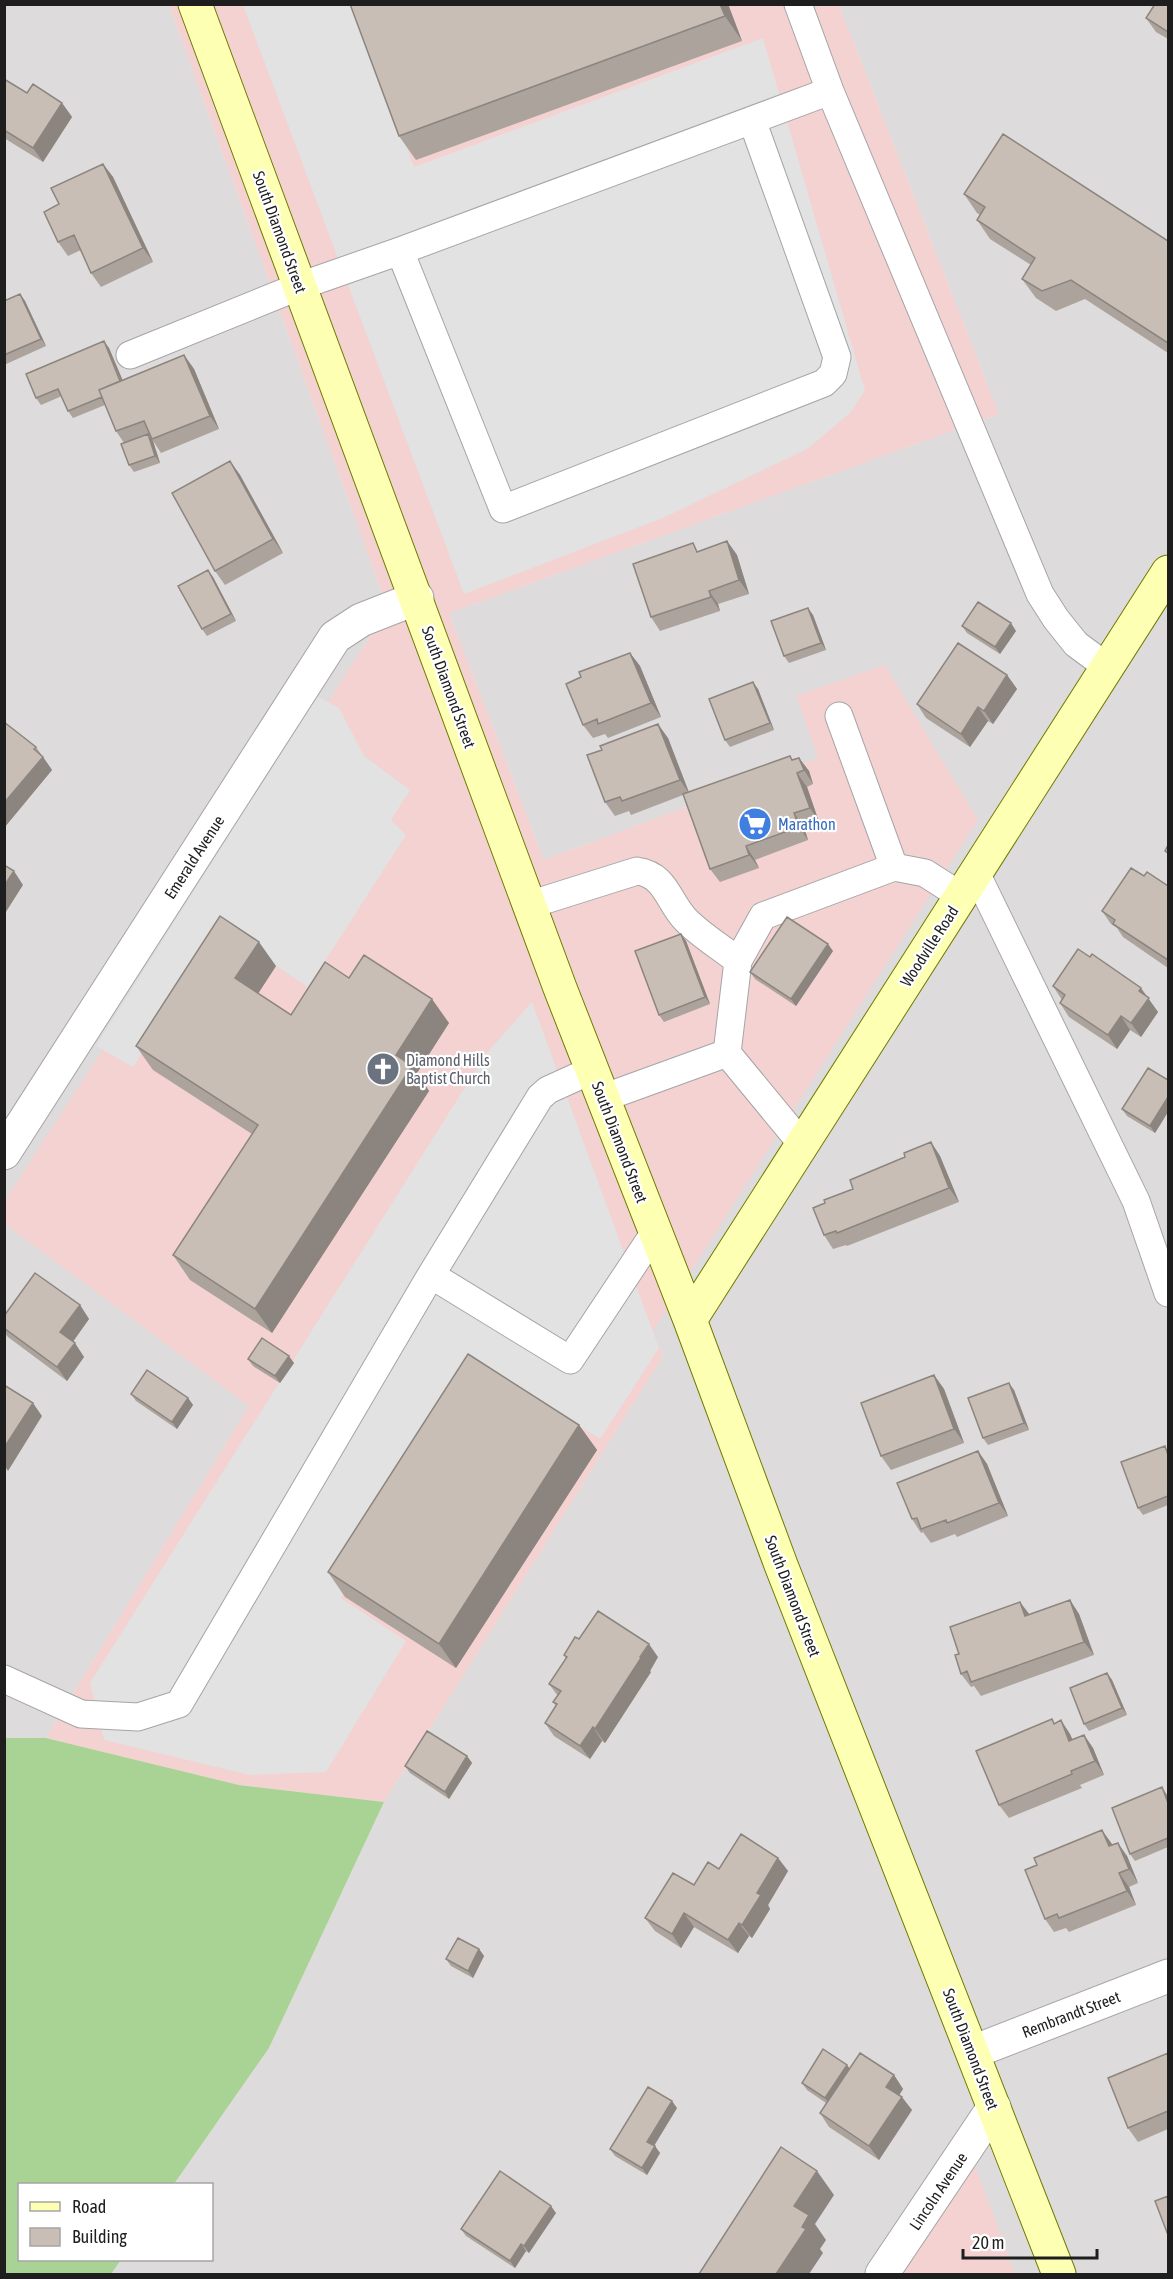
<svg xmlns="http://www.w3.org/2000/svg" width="1173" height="2279" viewBox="0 0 1173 2279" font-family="'Asap Condensed',sans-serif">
  <rect width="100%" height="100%" fill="#f0ece4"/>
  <!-- residential -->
  <path fill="#dddbdb" d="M5 5H169L388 609 5 1202Z
    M839 5H1168V2274H1015L965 2140 875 2274H111L121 2260H212V2184H174L269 2048 384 1802 663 1356 653 1332 818 758 544 860 449 613 999 414Z
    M5 1224 249 1406 46 1738 5 1740Z"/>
  <!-- commercial -->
  <path fill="#f3d2d1" d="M169 5H839L999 414 449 613 544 860 818 758 796 696 885 665 978 820 653 1331 663 1356 384 1802 239 1785 46 1738 249 1406 5 1224 4 1202 388 609Z
    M965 2139 1015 2274H875Z"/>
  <!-- forest -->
  <path fill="#a9d395" d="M6 1738H46L239 1785 384 1802 269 2048 174 2184H20V2260H121L111 2274H5Z"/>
  <!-- parking -->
  <path fill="#e2e2e2" d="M243 5H353L414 167 763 38 865 391 850 413 807 449 665 517 464 594Z
    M317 696 339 708 364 756 410 790 391 820 406 835 308 987 222 930 133 1067 96 1046Z
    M532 1002 659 1348 600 1439 487 1367 341 1598 406 1641 326 1772 250 1775 104 1740 90 1683 486 1054Z"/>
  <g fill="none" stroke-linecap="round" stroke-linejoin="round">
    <defs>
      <path id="lane" d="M830 91 1040 594 1056 619 1076 644 1107 667
        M400 251 503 509 824 383 833 374 837 357 752 120
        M130 355 300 286 400 251 830 91 798 4
        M839 716 894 867
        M976 873 1136 1201 1168 1293
        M529 905 637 871C666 875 668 901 685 919 700 935 721 947 738 961
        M727 1053 738 961 763 916 894 867 925 873 961 896
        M603 1098 727 1053 802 1144
        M431 1275 570 1360 655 1232
        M4 1679 81 1714 138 1717 179 1704 431 1275 540 1097 548 1090 592 1070"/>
      <path id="street" d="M4 1153 335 637 361 620 417 598
        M973 2052 1168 1976
        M882 2274 994 2107"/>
      <path id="secondary" d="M195 4 560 988 690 1320 781 1565 1059 2274
        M690 1320 1168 572"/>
    </defs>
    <!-- lane casing -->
    <use href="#lane" stroke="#a5a5a5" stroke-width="29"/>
    <!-- street casing -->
    <use href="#street" stroke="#a5a5a5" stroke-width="35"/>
    <!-- secondary casing -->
    <use href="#secondary" stroke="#707b00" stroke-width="35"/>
    <!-- lane -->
    <use href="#lane" stroke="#fff" stroke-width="27"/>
    <!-- street -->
    <use href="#street" stroke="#fff" stroke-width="33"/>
    <!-- secondary -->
    <use href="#secondary" stroke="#fdffb3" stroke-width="33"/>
  </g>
  <!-- wall -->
  <path fill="#aca39d" d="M728 4 742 41 416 160 399 136Z
    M1168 4V39L1156 32 1146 18Z
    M4 79 27 93 62 103 72 117 43 162 4 138Z
    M103 164 113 177 153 262 101 287 91 273 81 250 68 256 58 242 59 204Z
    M964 194 1168 241V353L1085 299 1056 311 1036 298 1022 279 1031 265 990 239 977 220 980 215 977 213Z
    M20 294 25 301 46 346 4 365V301Z
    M109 348 122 380 184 355 194 369 219 429 161 453 150 436H149L153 441 160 463 134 472 129 465 124 443 116 431 105 405 73 418 68 411 62 396 41 405 36 398Z
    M230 461 240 475 283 553 225 585 215 571Z
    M727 541 737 555 749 594 718 604 720 611 660 631 651 617 699 551Z
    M213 577 236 621 207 636 202 629Z
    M813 615 826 650 789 663 784 656Z
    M962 626 1016 631 1000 654 967 633Z
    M630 653 640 666 661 717 608 738 605 734 593 738 583 725 581 677Z
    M1007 675 1017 689 993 724 988 721 970 747 926 718 917 704Z
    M758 689 774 730 730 747 725 740Z
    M4 722 36 747 52 770 4 828Z
    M668 738 689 792 799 758 809 771 813 784 807 787 819 822 804 827 808 840 755 860 759 868 720 882 710 869 683 795 631 815 629 811 615 816 605 802Z
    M1168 886V968L1123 937 1117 928 1111 924 1102 911Z
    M681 934 686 941 710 1004 664 1022 659 1015Z
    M833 951 796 1006 755 979 750 972Z
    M276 966 258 993 291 1015 349 978 449 1023 417 1073 429 1091 272 1333 190 1280 173 1255 252 1134 153 1070 136 1046Z
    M1053 986 1147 997 1158 1012 1141 1037 1130 1030 1117 1049 1069 1017 1060 1003 1062 1000Z
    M1168 1080V1112L1155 1133 1127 1116 1122 1109Z
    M931 1142 940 1156 959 1202 847 1246 846 1245 833 1249 824 1235 825 1203 853 1189Z
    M80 1305 89 1319 73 1341 84 1357 67 1381 8 1337 4 1332V1316Z
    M248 1359 294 1363 280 1383 253 1366Z
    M934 1375 944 1389 964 1443 891 1470 881 1456Z
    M1014 1390 1029 1430 988 1445 983 1438Z
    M131 1394 188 1398 193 1405 177 1429 136 1401Z
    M579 1425 597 1450 456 1668 345 1597 328 1572Z
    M978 1451 987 1464 1008 1516 957 1537 955 1534 931 1543 923 1532 921 1533 912 1519Z
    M1168 1451V1505L1143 1515 1138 1508Z
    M1070 1600 1079 1614 1094 1655 981 1696 974 1686 971 1687 961 1674 959 1654 1029 1615Z
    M579 1639 658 1657 650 1671 651 1672 605 1743 602 1741 590 1759 554 1736 545 1723 556 1706 553 1702 558 1696 549 1684 566 1659 564 1655Z
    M1107 1673 1112 1680 1127 1715 1089 1731 1084 1724Z
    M1055 1723 1070 1734 1072 1739 1084 1735 1093 1748 1104 1775 1080 1785 1082 1788 1009 1818 999 1805Z
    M467 1756 472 1763 449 1799 410 1773 405 1766Z
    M1167 1795 1168 1797V1847L1135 1861 1130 1854Z
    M1112 1845 1127 1856 1138 1883 1129 1887 1136 1905 1069 1932 1066 1928 1054 1932 1045 1919Z
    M778 1858 788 1871 768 1905 770 1909 752 1938 749 1936 738 1953 694 1927 681 1948 655 1931 645 1918 719 1869Z
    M479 1949 484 1956 473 1978 451 1966 446 1959Z
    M1168 2053V2129L1138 2142 1128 2128Z
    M847 2065 850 2069 894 2075 903 2089 899 2095 912 2110 879 2160 829 2127 820 2113 826 2103 807 2090 802 2083Z
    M677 2108 654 2146 660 2153 647 2175 615 2156 610 2149Z
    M556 2213 529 2253 526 2251 515 2268 466 2236 461 2229Z"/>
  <!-- shaded-wall -->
  <path fill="#8c857f" d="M720 4H728L742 41 725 16Z
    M62 103 72 117 43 162 33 148Z
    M103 164 113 177 153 262 143 248Z
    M20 294 25 301 46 346 41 339Z
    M104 341 109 348 129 395 124 388Z
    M184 355 194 369 219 429 210 416Z
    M148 434 153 441 160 463 155 456Z
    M230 461 240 475 283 553 273 539Z
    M727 541 737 555 749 594 739 580Z
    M208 570 213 577 236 621 231 614Z
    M709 591 718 604 720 611 711 597Z
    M808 608 813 615 826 650 821 643Z
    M1011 623 1016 631 1000 654 995 647Z
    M630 653 640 666 661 717 651 703Z
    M1007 675 1017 689 993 724 984 711Z
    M753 682 758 689 774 730 770 723Z
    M978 707 988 721 970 747 961 734Z
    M658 724 668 738 689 793 680 780Z
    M43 757 52 770 4 828V803Z
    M799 758 809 771 813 784 804 770Z
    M797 773 807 787 819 822 810 808Z
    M794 813 804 827 808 840 799 827Z
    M746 846 755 860 759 868 749 855Z
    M14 871 23 885 4 915V886Z
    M681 934 686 941 710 1004 705 997Z
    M259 942 276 966 252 1003 235 978Z
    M828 944 833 951 796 1006 791 999Z
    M1141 988 1158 1012 1141 1037 1131 1023 1139 991Z
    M432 999 449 1023 417 1073 429 1091 272 1333 255 1309 396 1055Z
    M1121 1016 1130 1030 1117 1049 1108 1035Z
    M1168 1097V1112L1155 1133 1150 1126Z
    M931 1142 940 1156 959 1202 949 1188Z
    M80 1305 89 1319 70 1346 60 1332Z
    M75 1343 84 1357 67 1381 57 1367Z
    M289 1356 294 1363 280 1383 275 1376Z
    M934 1375 944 1389 964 1443 954 1429Z
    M1009 1383 1014 1390 1029 1430 1024 1423Z
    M188 1398 193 1405 177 1429 172 1422Z
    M33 1403 42 1416 8 1471 4 1465V1448Z
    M579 1425 597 1450 456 1668 439 1644Z
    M978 1451 987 1464 1008 1516 999 1503Z
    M1070 1600 1079 1614 1094 1655 1084 1642Z
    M1020 1602 1030 1615 1025 1616Z
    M649 1644 658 1657 650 1671 651 1672 605 1743 595 1729Z
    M1107 1673 1112 1680 1127 1715 1122 1708Z
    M1061 1720 1070 1734 1079 1755 1069 1741Z
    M593 1727 602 1741 590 1759 580 1746Z
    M1084 1735 1093 1748 1104 1775 1095 1761Z
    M467 1756 472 1763 449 1799 445 1792Z
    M1162 1787 1167 1795 1168 1803Z
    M1102 1830 1112 1844 1118 1860 1109 1846Z
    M1118 1843 1127 1856 1138 1883 1129 1869Z
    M778 1858 788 1871 768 1905 770 1909 752 1938 742 1925 757 1893Z
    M1119 1873 1129 1887 1136 1905 1127 1891Z
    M684 1913 694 1927 681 1948 672 1934Z
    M739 1923 749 1936 738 1953 728 1940Z
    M479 1949 484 1956 473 1978 468 1971Z
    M847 2065 852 2072 830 2105 825 2098Z
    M894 2075 903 2089 896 2100 886 2087Z
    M902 2097 912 2110 879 2160 869 2146Z
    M672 2101 677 2108 652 2149 647 2142Z
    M655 2146 660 2153 647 2175 642 2168Z
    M817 2171 834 2195 815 2224 826 2240 820 2249 823 2253 809 2274H776L802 2227 794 2206Z
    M551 2206 556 2213 529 2253 524 2246Z
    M521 2244 526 2251 515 2268 510 2261Z"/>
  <!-- building -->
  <path fill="#c8beb6" stroke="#8c857f" stroke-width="1.5" d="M350 4H720L725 16 399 136Z
    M1155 4H1168V32L1146 18Z
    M4 79 27 93 33 84 62 103 33 148 4 130Z
    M1003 134 1168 241V343L1071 280 1042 291 1022 279 1035 258 977 220 985 207 964 194Z
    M103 164 143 248 91 273 74 235 58 242 44 212 59 204 51 188Z
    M20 294 41 339 4 355V301Z
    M104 341 120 381 99 390 102 397 68 411 58 389 36 398 26 374Z
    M184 355 210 416 152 439 144 421 116 431 99 390Z
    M148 434 155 456 129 465 121 444Z
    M230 461 273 539 215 571 172 493Z
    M727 541 739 580 709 591 711 597 651 617 633 564 693 543 697 552Z
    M208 570 231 614 202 629 178 586Z
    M978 602 1011 623 995 647 962 626Z
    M808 608 821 643 784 656 771 621Z
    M958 643 1007 675 984 711 978 707 961 734 917 704Z
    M630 653 651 703 598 724 597 719 583 725 566 684 581 677 579 672Z
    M753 682 770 723 725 740 709 699Z
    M4 722 36 747 34 749 43 757 4 803Z
    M658 724 680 780 622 801 620 797 605 802 587 755 602 750 600 746Z
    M790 756 792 760 799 758 804 770 797 773 810 808 794 813 799 827 746 846 749 855 710 869 683 794Z
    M1168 845V853L1165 851Z
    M4 865 14 871 4 886Z
    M1131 868 1144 876 1147 872 1168 886V960L1113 924 1115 920 1102 911Z
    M220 916 259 942 235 978 291 1015 325 962 349 978 364 955 432 999 396 1055 412 1066 255 1309 173 1255 258 1125 136 1046Z
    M787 917 828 944 791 999 750 972Z
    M681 934 705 997 659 1015 635 951Z
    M1078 949 1090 957 1092 954 1141 988 1139 991 1149 998 1131 1023 1121 1016 1108 1035 1060 1003 1065 995 1053 986Z
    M1148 1068 1168 1080V1097L1150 1126 1122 1109Z
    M931 1142 949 1188 837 1233 836 1231 824 1235 813 1208 825 1203 824 1200 853 1189 850 1180 905 1157 904 1153Z
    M35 1273 80 1305 60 1332 75 1343 57 1367 4 1328V1316Z
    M262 1338 289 1356 275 1376 248 1359Z
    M468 1354 579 1425 439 1644 328 1572Z
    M147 1370 188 1398 172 1422 131 1394Z
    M934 1375 954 1429 881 1456 861 1403Z
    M1009 1383 1024 1423 983 1438 968 1398Z
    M4 1385 33 1403 4 1448Z
    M1165 1446 1168 1455V1496L1138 1508 1121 1462Z
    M978 1451 999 1503 947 1523 946 1520 921 1529 917 1518 912 1519 897 1483Z
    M1070 1600 1084 1642 971 1682 967 1671 961 1674 955 1655 959 1654 950 1627 1020 1602 1025 1616Z
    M598 1611 649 1644 640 1657 641 1658 595 1729 593 1727 580 1746 545 1723 557 1704 553 1702 561 1691 549 1684 567 1657 564 1655 575 1637 579 1639Z
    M1107 1673 1122 1708 1084 1724 1070 1688Z
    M1052 1719 1054 1724 1061 1720 1069 1741 1084 1735 1095 1761 1071 1771 1072 1774 999 1805 976 1751Z
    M427 1731 467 1756 445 1792 405 1766Z
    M1162 1787 1168 1803V1838L1130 1854 1112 1808Z
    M1102 1830 1109 1846 1118 1843 1129 1869 1119 1873 1127 1891 1059 1918 1057 1914 1045 1919 1025 1870 1037 1865 1034 1858Z
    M741 1834 778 1858 757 1893 761 1895 742 1925 739 1923 728 1940 684 1913 672 1934 645 1918 673 1873 694 1885 708 1862 719 1869Z
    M458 1938 479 1949 468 1971 446 1959Z
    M823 2049 847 2065 825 2098 802 2083Z
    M860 2053 894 2075 886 2087 902 2097 869 2146 820 2113Z
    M1168 2053V2111L1128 2128 1108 2078Z
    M648 2087 672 2101 647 2142 655 2146 642 2168 610 2149Z
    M781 2147 817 2171 794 2206 809 2215 802 2227 806 2229 776 2274H699Z
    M500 2171 551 2206 524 2246 521 2244 510 2261 461 2229Z
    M1168 2196V2235L1155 2201Z"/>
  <!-- icons -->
  <defs>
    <symbol id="supermarket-disc" viewBox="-11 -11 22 22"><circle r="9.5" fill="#3f7fe0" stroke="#fff"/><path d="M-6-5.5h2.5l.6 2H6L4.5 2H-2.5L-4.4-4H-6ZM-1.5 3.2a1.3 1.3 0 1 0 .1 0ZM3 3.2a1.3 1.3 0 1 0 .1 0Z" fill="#fff"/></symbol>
    <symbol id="church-disc" viewBox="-11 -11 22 22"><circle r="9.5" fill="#6b7280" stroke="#fff"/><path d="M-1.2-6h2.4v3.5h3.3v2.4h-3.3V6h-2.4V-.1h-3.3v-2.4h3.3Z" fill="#fff"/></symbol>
  </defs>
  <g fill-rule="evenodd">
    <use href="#supermarket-disc" x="736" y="805" width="38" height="38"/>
    <use href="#church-disc" x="364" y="1050" width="38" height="38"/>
  </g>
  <g text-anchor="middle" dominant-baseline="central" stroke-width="4.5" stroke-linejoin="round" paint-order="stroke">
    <!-- street labels -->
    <g font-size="16" fill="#1e1e1e" stroke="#fff">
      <text transform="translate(280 232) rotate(70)">South Diamond Street</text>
      <text transform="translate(449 687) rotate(70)">South Diamond Street</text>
      <text transform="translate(194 857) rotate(-57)">Emerald Avenue</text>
      <text transform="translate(929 946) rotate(-57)">Woodville Road</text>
      <text transform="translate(620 1142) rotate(69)">South Diamond Street</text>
      <text transform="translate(793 1596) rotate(69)">South Diamond Street</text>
      <text transform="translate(1071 2014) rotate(-21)">Rembrandt Street</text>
      <text transform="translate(971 2049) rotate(69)">South Diamond Street</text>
      <text transform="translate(938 2191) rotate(-56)">Lincoln Avenue</text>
    </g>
    <!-- shop labels -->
    <g font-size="16" fill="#366cbe" stroke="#fff" text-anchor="start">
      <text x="778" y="824">Marathon</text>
    </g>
    <!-- worship labels -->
    <g font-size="16" fill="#5b616d" stroke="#fff" text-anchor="start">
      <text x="406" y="1060">Diamond Hills<tspan x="406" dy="18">Baptist Church</tspan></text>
    </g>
  </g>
  <!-- border -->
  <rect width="1173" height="2279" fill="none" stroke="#1e1e1e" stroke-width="12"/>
  <!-- legend -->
  <rect x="18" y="2183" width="195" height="78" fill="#ffffff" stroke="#a5a5a5" stroke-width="1.5"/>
  <rect x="30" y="2202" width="30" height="9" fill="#fdffb3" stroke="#a5a5a5" stroke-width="1.5"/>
  <text x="72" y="2213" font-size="18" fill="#1e1e1e">Road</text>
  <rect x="30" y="2228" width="30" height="18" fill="#c8beb6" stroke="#a5a5a5" stroke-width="1.5"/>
  <text x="72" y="2243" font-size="18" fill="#1e1e1e">Building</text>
  <!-- scale -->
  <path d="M963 2249v9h134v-9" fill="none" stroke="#1e1e1e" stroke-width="3"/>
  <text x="972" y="2249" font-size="18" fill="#1e1e1e" stroke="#ffffff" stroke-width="4.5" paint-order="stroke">20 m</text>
</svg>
